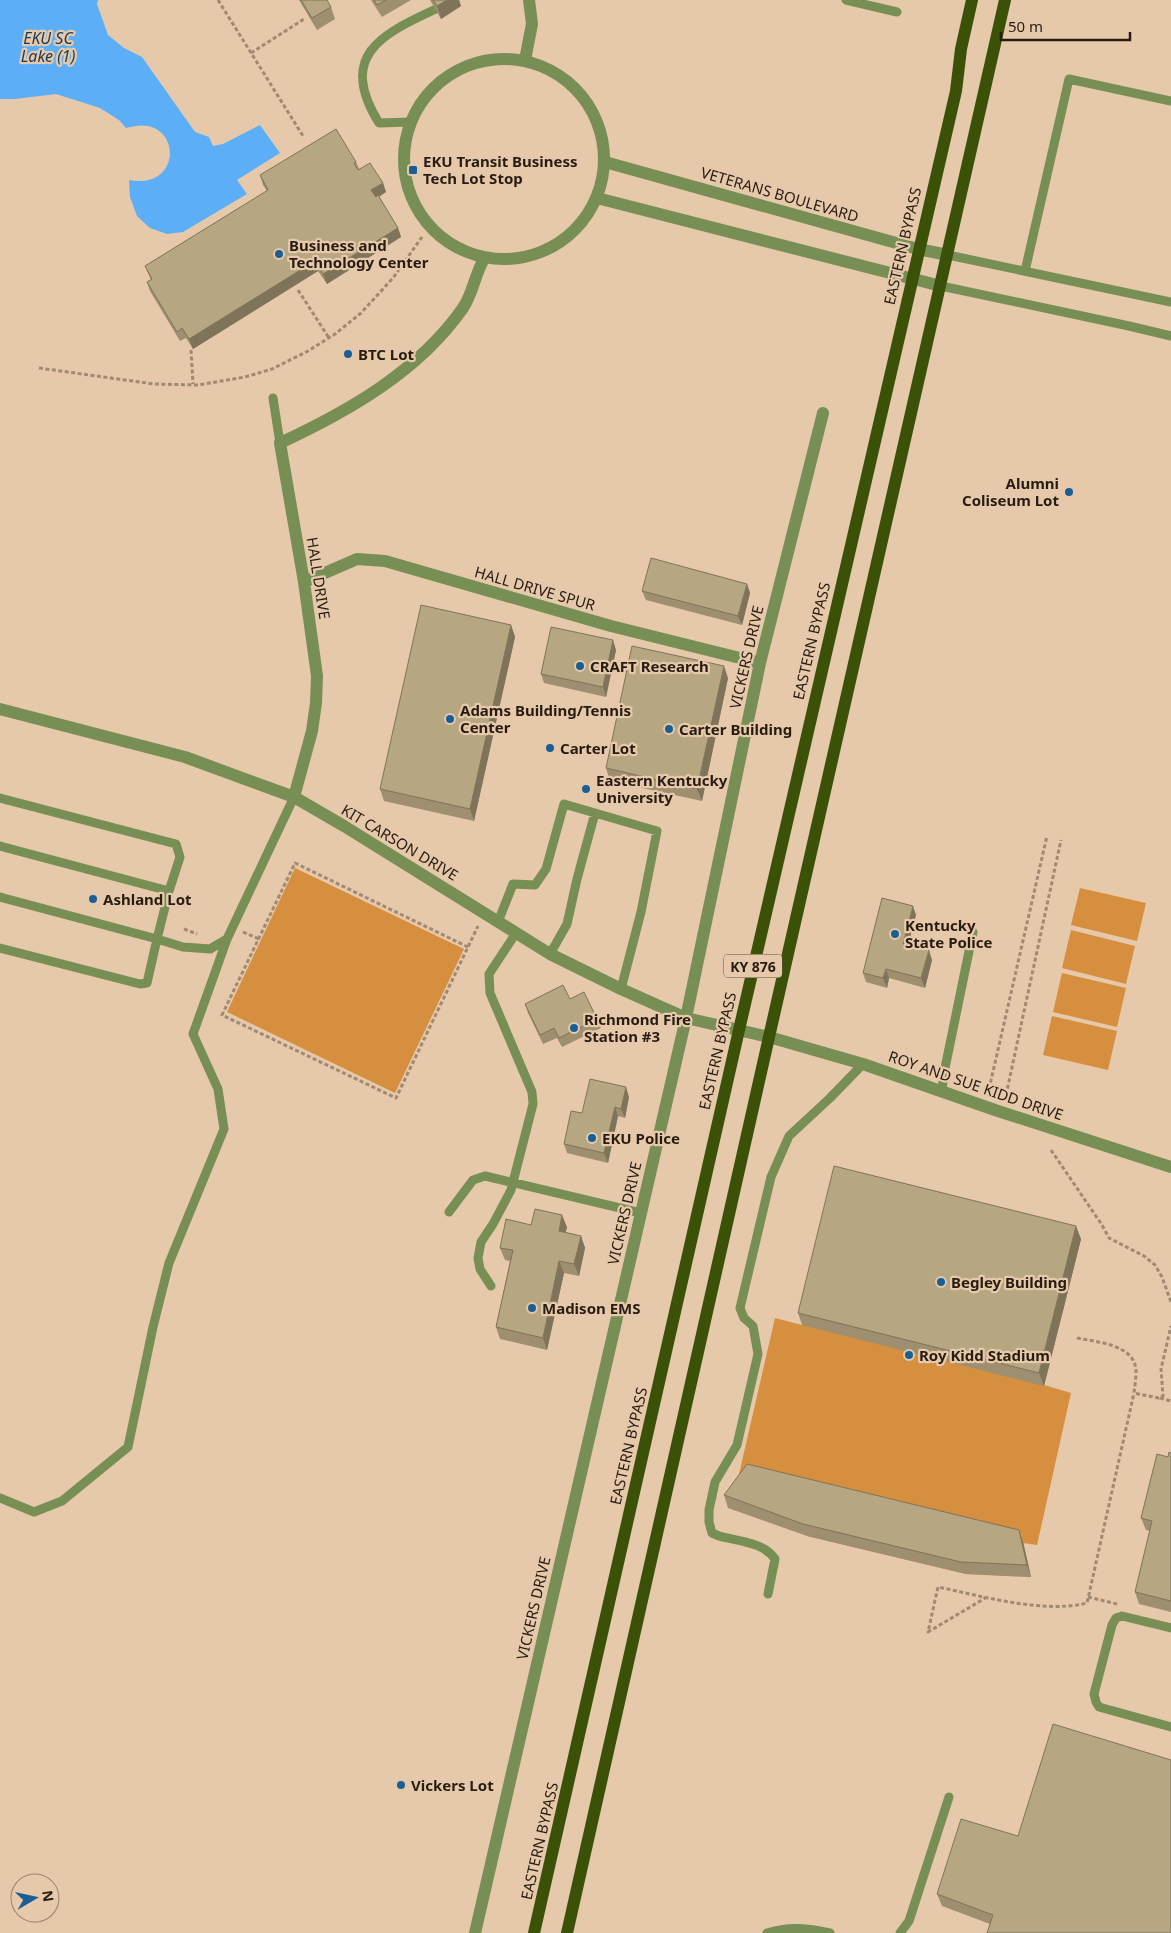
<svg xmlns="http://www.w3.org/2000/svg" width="1171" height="1933" viewBox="0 0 1171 1933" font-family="'Noto Sans',sans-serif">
  <rect width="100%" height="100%" fill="#e6c8aa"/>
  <!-- green -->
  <path fill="#d58f3e" d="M295 868 464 949 395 1093 227 1012Z
    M1080 888 1146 903 1137 941 1071 925Z
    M1071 930 1135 946 1126 984 1062 968Z
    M1062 973 1126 988 1117 1027 1053 1012Z
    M1052 1016 1117 1031 1108 1070 1043 1055Z
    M1081 1239 1044 1385 1071 1393 1037 1545 1023 1543 1031 1577 966 1574 807 1536 751 1476 739 1474 775 1318 802 1325Z"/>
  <!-- water -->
  <path fill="#5caff6" d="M0 0H98L97 4 108 35 124 48 142 57 195 132 209 137 213 146 223 144 260 125 280 153 237 180 247 194 183 232 167 234 150 228 137 216 130 197 129 180C186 191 182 110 126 128L119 120 100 108 56 94 15 99H0Z"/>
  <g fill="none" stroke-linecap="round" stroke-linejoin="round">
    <!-- path -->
    <path stroke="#a18a72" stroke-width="3" stroke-dasharray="4 2.5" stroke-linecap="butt" d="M218 0 303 136
      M251 53 304 19
      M298 290 329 338
      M191 350 193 384
      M39 368 154 384 198 385 245 377 272 369 308 351 335 334 361 313 393 278 422 237
      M184 929 197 934
      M243 932 259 939
      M468 947 295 863 222 1015 396 1098 468 947 478 926
      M989 1089 1047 836
      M1006 1095 1061 840
      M1051 1150 1102 1225 1109 1238 1144 1256 1155 1265 1162 1277 1171 1302
      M1077 1338C1096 1342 1134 1344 1136 1370 1136 1377 1135 1386 1134 1393L1159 1398 1163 1396 1161 1369 1171 1326
      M1160 1398 1171 1401
      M987 1597 928 1632 938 1587C982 1596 1043 1614 1087 1603L1134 1393
      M1088 1597 1117 1604"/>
    <!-- service -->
    <path stroke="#778e54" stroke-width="9" d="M846 0 897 12
      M411 122 379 123C338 57 379 35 436 9
      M948 255 1171 302
      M1025 271 1069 79 1171 101
      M941 286 1129 326 1171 336
      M273 398 280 443
      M0 798 176 844 180 857 169 891
      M0 846 169 891 157 939 183 947 210 949 227 939 294 797
      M0 897 157 939 147 983 140 984 0 948
      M498 922 513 884 535 885 546 869 564 804 657 831 641 912 621 989
      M550 954 567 924 577 879 595 813
      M942 1090 944 1073 973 932
      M449 1212 473 1180 485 1176 641 1213
      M491 1286 480 1269 478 1258 481 1242 493 1224 511 1190 533 1104 532 1092 490 993 489 974 516 933
      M0 1498 34 1512 62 1501 128 1447 153 1327 169 1263 224 1129 218 1089 193 1034 227 939
      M768 1594 775 1559C764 1542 737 1541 719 1536L712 1533 709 1522V1510L715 1482 737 1445 758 1354 753 1326 744 1318 740 1308 771 1177 789 1136 830 1098 863 1064
      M1171 1628 1122 1616 1116 1618 1112 1625 1094 1694 1096 1702 1099 1707 1171 1727
      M767 1933C789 1926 808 1928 830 1933
      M900 1933 909 1921 949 1797"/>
    <!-- minor -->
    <path stroke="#778e54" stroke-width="12" d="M404 159a100 100 0 1 1 200 0a100 100 0 1 1-200 0Z
      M525 60 532 24 529 0
      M605 162 918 249 948 255
      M597 198 941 286
      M304 582 357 559 385 561 611 626 760 663
      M0 709 185 757 294 797 344 826 550 954 621 989 686 1018 769 1037 863 1064 995 1110 1171 1167
      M294 797 312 731 316 703 317 676 304 582 280 443C349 411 419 371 463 308 473 293 475 274 484 259
      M475 1933 686 1018 760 663 823 413"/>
    <!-- primary -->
    <path stroke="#3b5108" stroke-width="12" d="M534 1933 739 1030 956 91 961 49 972 0
      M567 1933 769 1037 1005 0"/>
  </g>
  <!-- wall -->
  <path fill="#9d8f6f" d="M299 0H327L331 7 335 19 317 30Z
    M371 0H411L382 17Z
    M430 0H459L461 6 441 19Z
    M356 162 359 169 383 183 386 192 379 197 398 228 401 237 327 284 318 271 193 349 186 338 180 341 150 291 147 282 151 280 145 266 267 191 263 185 260 175Z
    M747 584 750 593 742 625 646 600 642 591Z
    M511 625 515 637 474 821 384 801 380 789Z
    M616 650 606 697 544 683 541 674Z
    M728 678 702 801 610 781 606 768Z
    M916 915 908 945 932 960 925 988 889 978 887 988 866 982 863 973Z
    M570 999 597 1019 601 1028 562 1047 557 1038 543 1044 528 1013 525 1004Z
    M629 1097 625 1118 618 1116 608 1163 567 1153 564 1144 582 1113Z
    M531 1225 567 1227 565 1232 581 1236 585 1248 579 1276 564 1273 547 1350 500 1339 496 1327 510 1261 505 1260 500 1248Z
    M1081 1239 1044 1386 802 1325 798 1313Z
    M1171 1453V1612L1139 1604 1135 1592 1150 1531 1146 1530 1141 1518 1168 1457Z
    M724 1495 1023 1542 1031 1577 966 1574 807 1536 728 1508Z
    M1018 1836 990 1924 942 1906 937 1894Z"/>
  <!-- shaded-wall -->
  <path fill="#7f745a" d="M447 0H459L461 6 441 19 437 6Z
    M383 183 386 192 375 199 371 190Z
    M398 228 401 237 327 284 323 274Z
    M315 261 318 271 193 349 189 339Z
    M747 584 750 593 742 625 738 616Z
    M511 625 515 637 474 821 470 809Z
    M613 640 616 650 606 697 603 687Z
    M724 666 728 678 702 801 697 789Z
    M913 906 916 915 906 953 903 944Z
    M929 950 932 960 925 988 921 978Z
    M886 969 889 978 887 988 883 978Z
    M626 1087 629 1097 625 1118 621 1109Z
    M615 1107 618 1116 608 1163 604 1153Z
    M562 1215 567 1227 563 1243 559 1231Z
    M1076 1226 1081 1239 1044 1386 1039 1373Z
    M581 1236 585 1248 579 1276 574 1264Z
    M559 1261 564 1273 547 1350 543 1338Z
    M1019 1530 1023 1542 1031 1577 1027 1565Z"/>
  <!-- building -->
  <path fill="#b6a681" stroke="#7f745a" d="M301 0H327L331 7 312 18Z
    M374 0H386L377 5Z
    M433 0H447L437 6Z
    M336 129 356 162 354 163 358 170 370 163 383 183 371 190 376 197 378 195 398 228 323 274 315 261 189 339 182 328 177 332 147 282 152 279 145 266 268 190 260 175Z
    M651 558 747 584 738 616 642 591Z
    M421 605 511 625 470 809 380 789Z
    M551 627 613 640 603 687 541 674Z
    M632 646 724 666 697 789 606 768Z
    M882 898 913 906 903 944 929 950 921 978 886 969 883 978 863 973Z
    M563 985 570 999 584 992 597 1019 559 1038 554 1028 540 1035 525 1004Z
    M590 1079 626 1087 621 1109 615 1107 604 1153 564 1144 571 1111 582 1113Z
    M834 1166 1076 1226 1039 1373 798 1313Z
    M535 1209 562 1215 559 1231 581 1236 574 1264 559 1261 543 1338 496 1327 513 1250 500 1248 506 1219 531 1225Z
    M1169 1452 1171 1453V1601L1135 1592 1152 1521 1141 1518 1157 1454 1168 1457Z
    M747 1464 1019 1530 1027 1565 961 1562 803 1524 724 1495Z
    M1053 1724 1171 1760V1933H987L993 1915 937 1894 961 1819 1018 1836Z"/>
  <!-- markers -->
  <g fill="#195f93" stroke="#e6c8aa" stroke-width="2">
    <rect x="408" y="165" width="10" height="10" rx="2.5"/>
    <circle cx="279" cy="254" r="5"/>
    <circle cx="348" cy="354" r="5"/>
    <circle cx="1069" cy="492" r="5"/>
    <circle cx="580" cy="666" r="5"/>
    <circle cx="450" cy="719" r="5"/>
    <circle cx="669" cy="729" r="5"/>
    <circle cx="550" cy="748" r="5"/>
    <circle cx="586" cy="789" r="5"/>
    <circle cx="93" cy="899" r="5"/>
    <circle cx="895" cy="934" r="5"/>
    <circle cx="574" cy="1028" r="5"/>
    <circle cx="592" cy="1138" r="5"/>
    <circle cx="941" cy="1282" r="5"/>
    <circle cx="532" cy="1308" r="5"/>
    <circle cx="909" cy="1355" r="5"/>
    <circle cx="401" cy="1785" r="5"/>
  </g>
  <g text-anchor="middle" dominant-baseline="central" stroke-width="4.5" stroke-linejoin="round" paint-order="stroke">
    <!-- shield labels -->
    <rect fill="#e6c8aa" stroke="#61503f" stroke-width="1" x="724" y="954.5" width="58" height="23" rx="4"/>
    <g font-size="14" font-weight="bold" fill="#281c11">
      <text x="753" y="966">KY 876</text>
    </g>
    <!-- poi labels -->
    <g font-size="15" font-weight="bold" fill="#281c11" stroke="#e6c8aa" text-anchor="start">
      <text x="423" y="161">EKU Transit Business<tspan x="423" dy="17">Tech Lot Stop</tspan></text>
      <text x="289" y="245">Business and<tspan x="289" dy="17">Technology Center</tspan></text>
      <text x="358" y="354">BTC Lot</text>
      <text x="1059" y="483" text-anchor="end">Alumni<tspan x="1059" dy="17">Coliseum Lot</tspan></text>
      <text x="590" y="666">CRAFT Research</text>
      <text x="460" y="710">Adams Building/Tennis<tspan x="460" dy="17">Center</tspan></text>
      <text x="679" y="729">Carter Building</text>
      <text x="560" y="748">Carter Lot</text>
      <text x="596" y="780">Eastern Kentucky<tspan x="596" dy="17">University</tspan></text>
      <text x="103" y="899">Ashland Lot</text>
      <text x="905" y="925">Kentucky<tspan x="905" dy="17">State Police</tspan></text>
      <text x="584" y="1019">Richmond Fire<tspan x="584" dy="17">Station #3</tspan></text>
      <text x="602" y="1138">EKU Police</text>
      <text x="951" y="1282">Begley Building</text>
      <text x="542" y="1308">Madison EMS</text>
      <text x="919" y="1355">Roy Kidd Stadium</text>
      <text x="411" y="1785">Vickers Lot</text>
    </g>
    <!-- street labels -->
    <g font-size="15" fill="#281c11" stroke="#e6c8aa">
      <text transform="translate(780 194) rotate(16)">VETERANS BOULEVARD</text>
      <text transform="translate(902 246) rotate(-77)">EASTERN BYPASS</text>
      <text transform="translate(319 578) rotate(81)">HALL DRIVE</text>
      <text transform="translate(535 588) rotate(16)">HALL DRIVE SPUR</text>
      <text transform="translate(811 641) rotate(-77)">EASTERN BYPASS</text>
      <text transform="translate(746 657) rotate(-77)">VICKERS DRIVE</text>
      <text transform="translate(400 842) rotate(31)">KIT CARSON DRIVE</text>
      <text transform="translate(717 1051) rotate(-77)">EASTERN BYPASS</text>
      <text transform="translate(976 1085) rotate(19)">ROY AND SUE KIDD DRIVE</text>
      <text transform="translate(624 1213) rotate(-77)">VICKERS DRIVE</text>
      <text transform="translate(628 1446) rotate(-77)">EASTERN BYPASS</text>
      <text transform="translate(533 1608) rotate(-77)">VICKERS DRIVE</text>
      <text transform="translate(539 1841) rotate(-77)">EASTERN BYPASS</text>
    </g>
    <!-- water labels -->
    <g font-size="16" font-style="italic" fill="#183a57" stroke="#e6c8aa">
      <text x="48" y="38">EKU SC<tspan x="48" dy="18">Lake (1)</tspan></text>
    </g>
  </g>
  <!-- north arrow -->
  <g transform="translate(35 1898) rotate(81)"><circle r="24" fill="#e6c8aa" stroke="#9a836d"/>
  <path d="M0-4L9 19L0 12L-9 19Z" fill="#195f93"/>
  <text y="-8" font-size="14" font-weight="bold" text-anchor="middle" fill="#281c11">N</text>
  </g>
  <!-- scale -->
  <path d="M1001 32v8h129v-8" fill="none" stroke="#281c11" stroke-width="2.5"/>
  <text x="1008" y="32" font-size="15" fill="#281c11" stroke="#e6c8aa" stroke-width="4" paint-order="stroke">50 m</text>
</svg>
